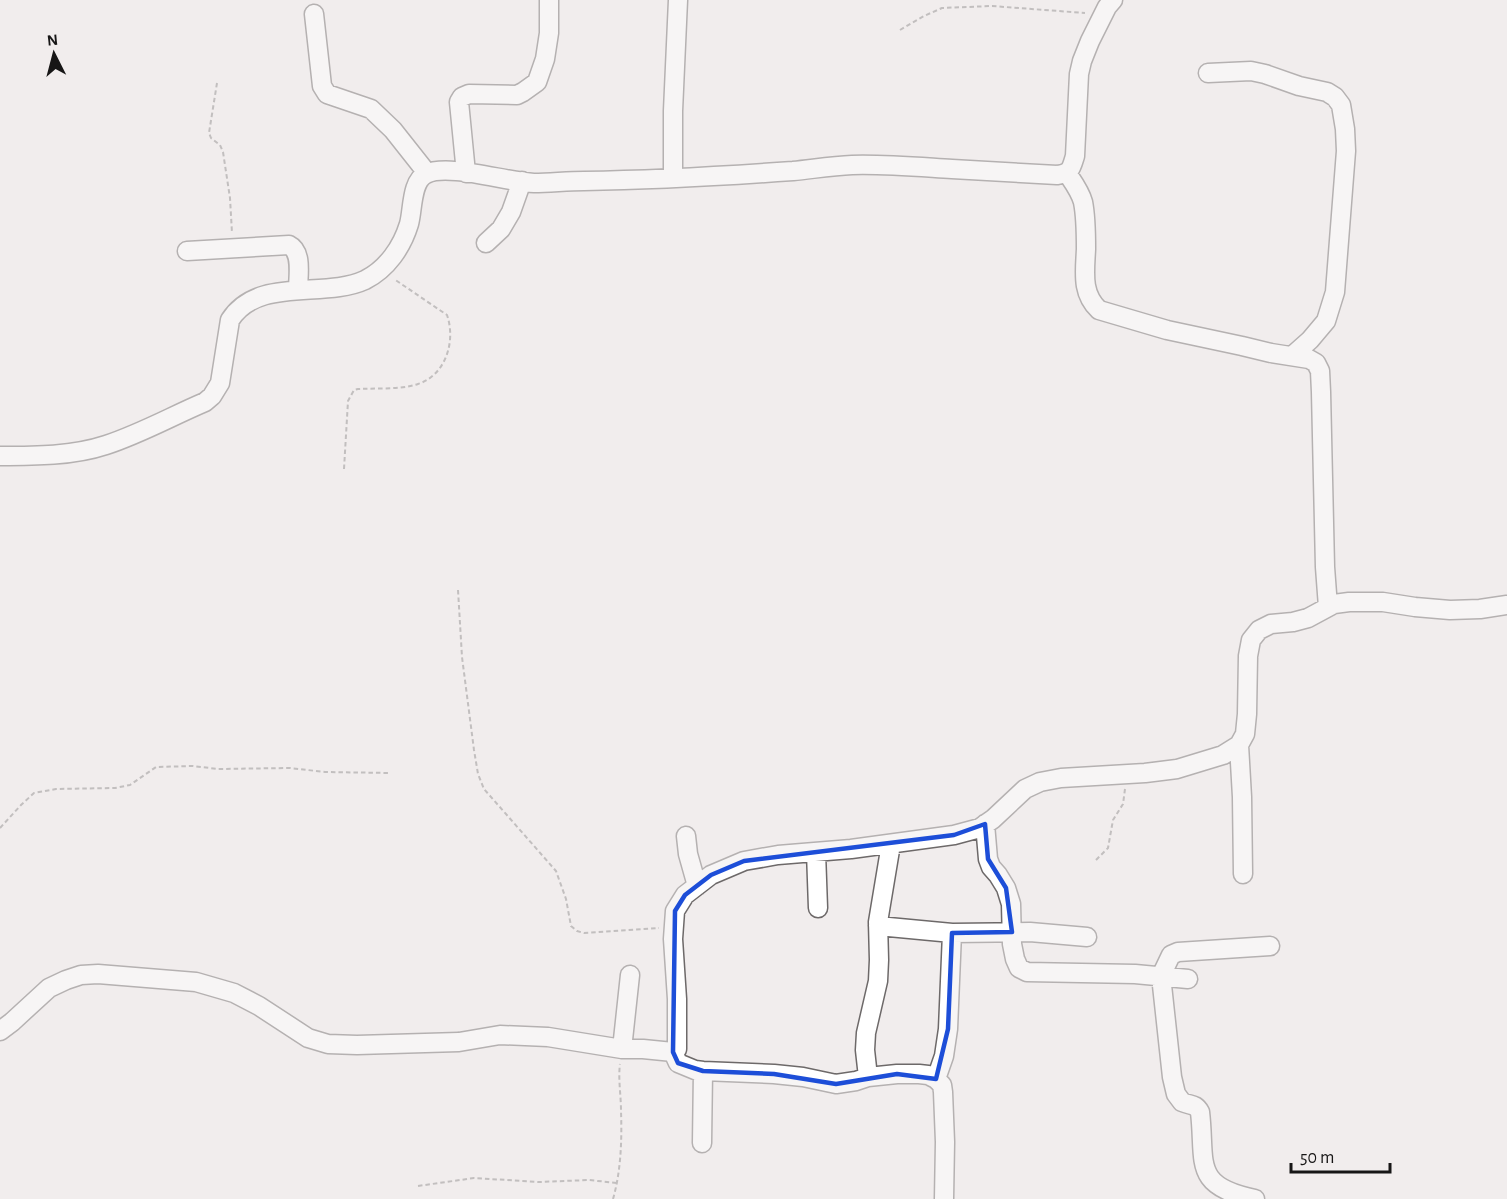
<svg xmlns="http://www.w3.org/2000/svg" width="1507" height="1199" viewBox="0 0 1507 1199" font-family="'Alegreya Sans',sans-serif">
  <rect width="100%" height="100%" fill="#f1eded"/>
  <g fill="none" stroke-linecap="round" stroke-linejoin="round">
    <defs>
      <path id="minor" d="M314 14 322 86 327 94 371 109 393 130 427 173
        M1208 73 1251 71 1265 74 1299 86 1327 92 1335 97 1341 105 1345 129 1346 151 1335 292 1326 321 1310 340 1292 356
        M466 173 459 102 462 97 469 94 517 95 523 92 537 82 545 59 549 33V0
        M1067 173C1073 182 1080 191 1083 202 1086 217 1086 233 1086 249 1085 272 1081 293 1099 310L1167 330 1242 346 1271 353 1309 359 1316 363 1320 371 1321 392 1325 567 1328 607
        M673 178V111L678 0
        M486 243 501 229 511 212 522 181
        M187 251 289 245C303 252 298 276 298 290
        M0 456C35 456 73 456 106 445 140 434 172 416 205 402L212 396 220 383 230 320C258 276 324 299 365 280 387 269 402 247 409 224 413 210 411 181 426 174 448 163 506 182 534 183 550 183 567 181 584 181 654 180 723 176 793 171 813 169 832 166 852 165 885 164 919 167 952 169 987 171 1022 173 1057 175 1071 173 1071 169 1075 156L1079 74 1082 61 1090 41 1107 7 1113 0
        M1239 745 1242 797 1243 874
        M985 824 988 859 991 867 998 875 1006 888 1011 904 1012 944 1015 959 1019 968 1027 972 1135 974 1188 979
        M686 836 688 854 697 886
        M816 852 818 908
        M878 926 952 933 1030 932 1087 937
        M0 1031 12 1022 49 988 66 980 81 975 98 974 196 982 234 993 259 1006 308 1038 328 1044 357 1045 459 1042 500 1035 548 1037 622 1049H643L673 1052 677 1049V999L673 939 675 911 685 895 711 875 744 861 778 855 851 849 954 835 980 828 993 819 1025 789 1040 782 1061 778 1145 773 1177 769 1223 755 1239 745 1245 734 1247 714 1248 656 1251 640 1259 630 1271 624 1293 622 1308 618 1334 604 1349 602H1383L1415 607 1450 610 1480 609 1507 605
        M622 1049 630 975
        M673 1052 678 1063 695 1070 703 1071 774 1074 803 1077 836 1084 856 1081 868 1077 897 1074H919L928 1075 936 1079 942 1085 943 1092 945 1142 944 1199
        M868 1077 865 1050 866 1033 878 981 879 960 878 922 891 844
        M936 1079 944 1056 948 1029 952 933
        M702 1143 703 1071
        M1255 1199C1191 1186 1206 1162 1200 1112 1195 1103 1191 1106 1182 1102L1176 1094 1172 1077 1161 976 1171 955 1178 952 1270 946"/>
    </defs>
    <!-- minor casing -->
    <use href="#minor" stroke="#6d6969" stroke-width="21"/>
    <!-- path -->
    <path stroke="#8a8787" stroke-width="2" stroke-dasharray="4.5 3" stroke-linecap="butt" d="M900 30 924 16 942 8 992 6 1085 13
      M217 83 209 133 211 138 220 145 223 152 230 198 232 233
      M344 469 348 401 354 390 358 389C377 388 399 390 418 384 446 375 456 341 447 315L394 279
      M458 590 462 657 474 750 478 774 484 789 556 871 566 899 571 926 577 931 584 933 659 928
      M0 828 21 805 34 793 56 789 115 788 130 785 156 767 193 766 218 769 290 768 325 772 390 773
      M1096 860 1108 848 1113 820 1123 804 1125 789
      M418 1186 474 1178 539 1182 589 1180 617 1183
      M613 1199C621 1171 622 1140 621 1111 621 1095 618 1079 620 1064"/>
    <!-- minor -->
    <use href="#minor" stroke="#fff" stroke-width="18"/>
  </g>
  <!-- marked area -->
  <path d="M0 0H1507V1199H0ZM985 824 988 859 1006 888 1012 932 952 933 948 1029 936 1079 897 1074 836 1084 774 1074 703 1071 678 1063 673 1052 675 911 685 895 711 875 744 861 954 835Z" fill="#f1eded" fill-opacity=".55" fill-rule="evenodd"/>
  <path fill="none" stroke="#1d4ed8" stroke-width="4.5" stroke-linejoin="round" d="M985 824 988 859 1006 888 1012 932 952 933 948 1029 936 1079 897 1074 836 1084 774 1074 703 1071 678 1063 673 1052 675 911 685 895 711 875 744 861 954 835Z"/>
  <!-- north arrow -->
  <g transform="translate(54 54) rotate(354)" stroke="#f1eded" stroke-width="4.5" paint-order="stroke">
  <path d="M0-4.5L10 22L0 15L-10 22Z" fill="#171616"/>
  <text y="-9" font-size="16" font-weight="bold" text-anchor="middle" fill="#171616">N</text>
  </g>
  <!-- scale -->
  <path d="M1291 1163v9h99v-9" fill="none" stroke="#171616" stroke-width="3"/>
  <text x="1300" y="1163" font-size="18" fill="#171616" stroke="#f1eded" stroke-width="4.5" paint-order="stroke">50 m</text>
</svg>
